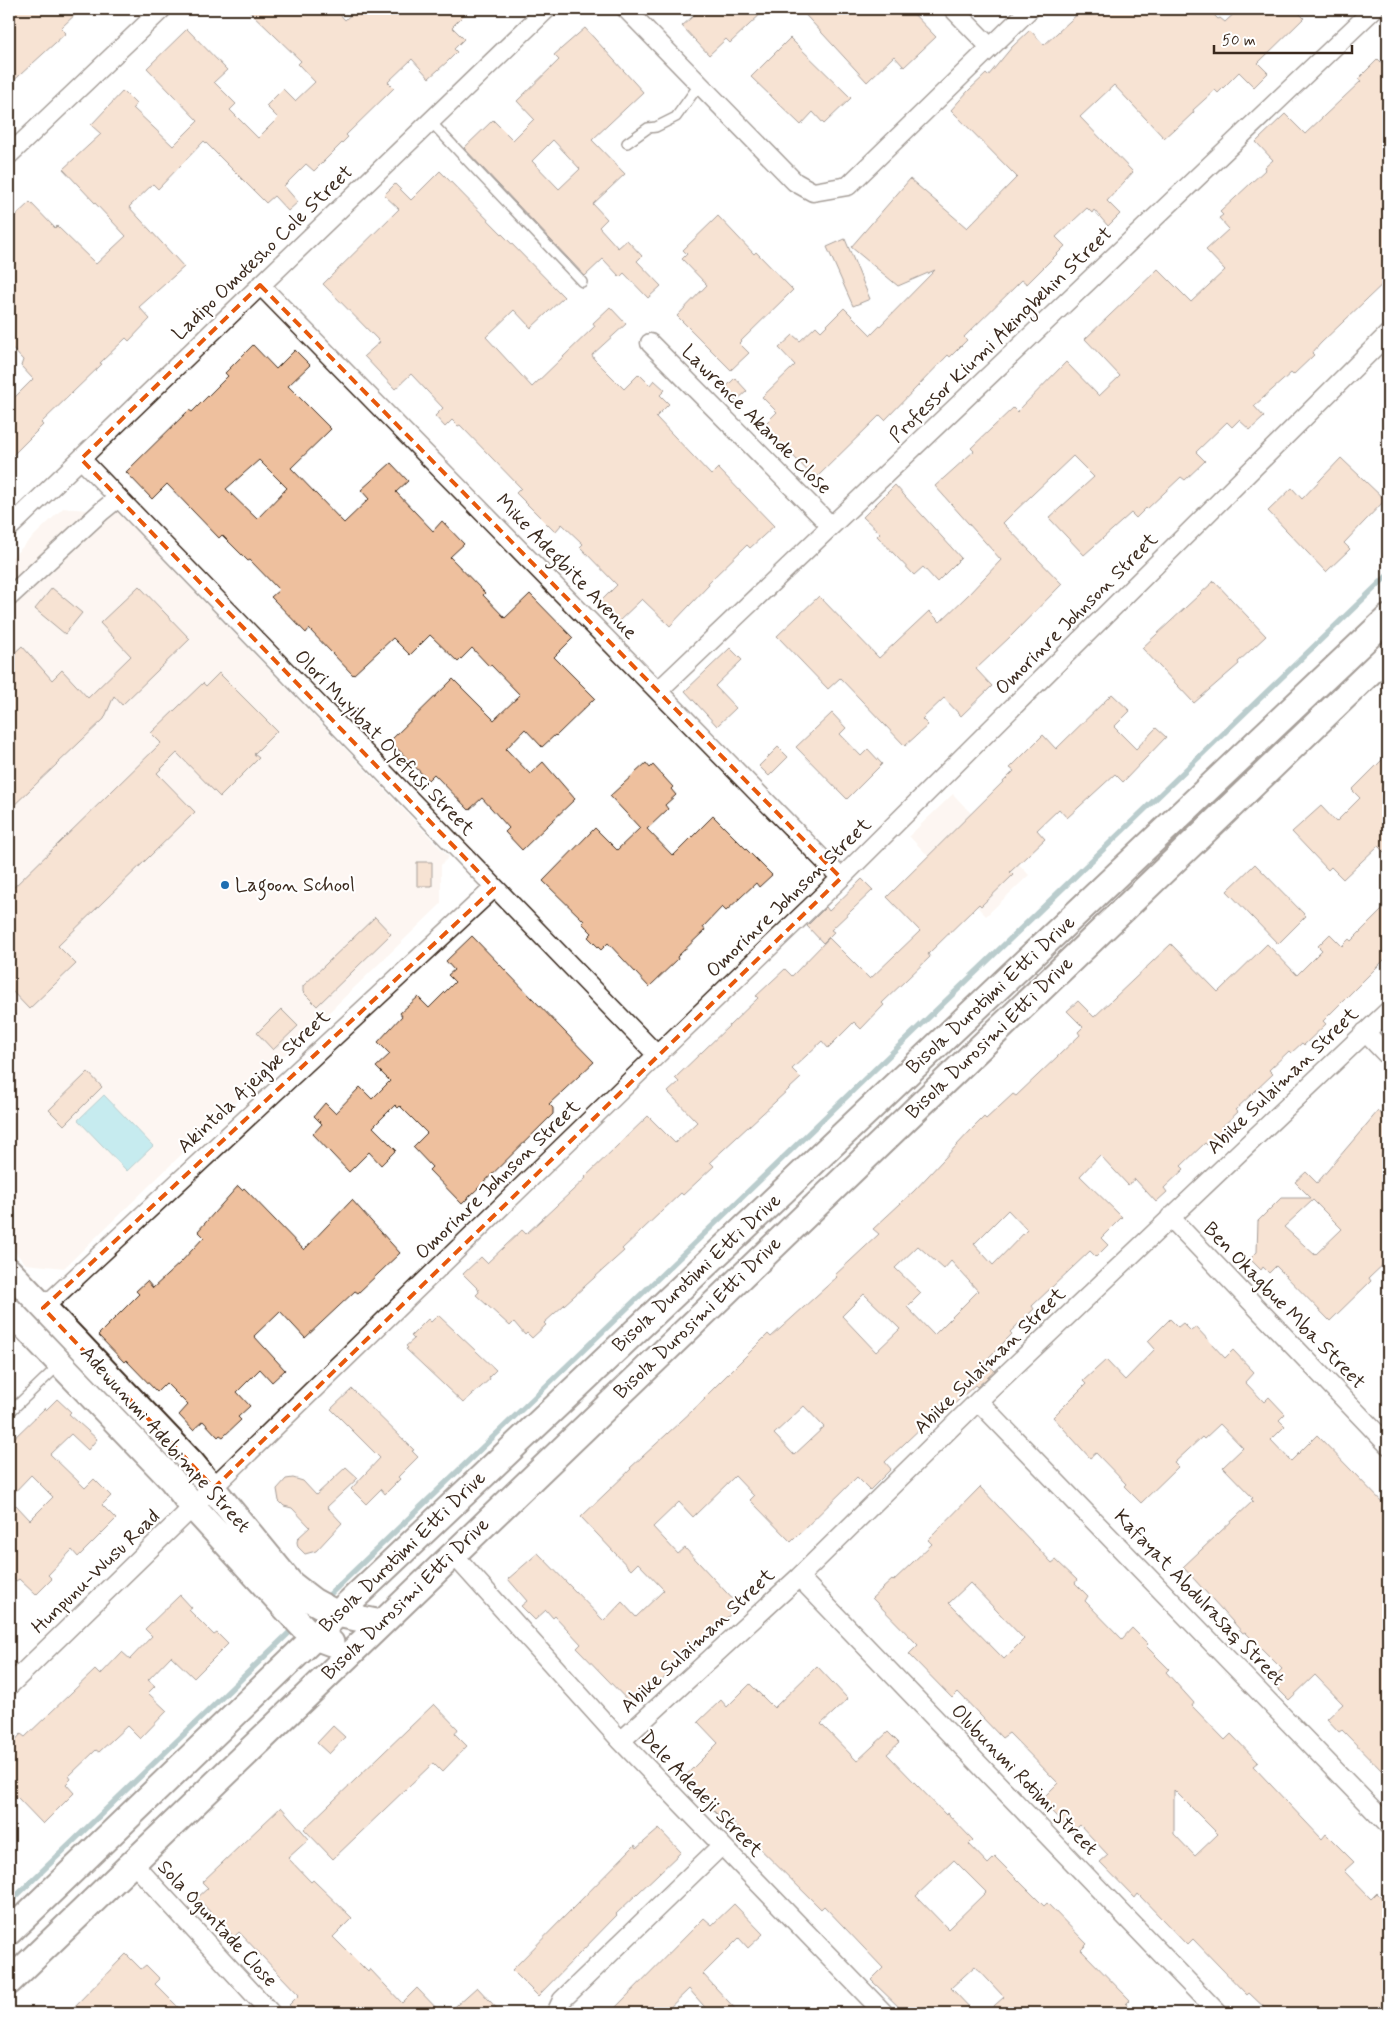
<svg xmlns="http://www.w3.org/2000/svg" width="1397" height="2022" viewBox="0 0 1397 2022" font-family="Mynerve,sans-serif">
  <rect width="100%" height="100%" fill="#fff"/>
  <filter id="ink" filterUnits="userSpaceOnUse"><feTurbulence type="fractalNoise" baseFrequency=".02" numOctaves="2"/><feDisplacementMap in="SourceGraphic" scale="10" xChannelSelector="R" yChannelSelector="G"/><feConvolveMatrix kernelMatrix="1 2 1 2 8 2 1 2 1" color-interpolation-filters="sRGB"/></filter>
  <g filter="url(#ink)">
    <!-- built -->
    <path fill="#faece2" d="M109 503 449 857 441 865V904L64 1268 26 1264 9 1246V560L63 508 101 511Z
      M953 794 1029 875 986 916 909 836Z"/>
    <!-- water -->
    <path fill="#82d3dc" stroke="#668f90" d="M104 1095 153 1146 127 1171 78 1120Z"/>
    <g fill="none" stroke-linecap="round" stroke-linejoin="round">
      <!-- stream -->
      <path stroke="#668f90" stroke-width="5.5" d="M324 1600 1388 575
        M9 1903 295 1627"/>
    </g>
    <!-- building -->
    <path fill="#eec09e" stroke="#3b2a1e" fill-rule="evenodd" d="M9 9H81L61 28 66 33 9 85Z
      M247 9H335L345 20 357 9H470L452 27 464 39 454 49 457 52 447 62 429 78 412 59 388 82 394 88 346 135 348 137 314 171 306 164 284 186 298 202 288 211 274 196 266 203 204 141 158 189 153 184 129 207 184 267 139 307 150 319 129 341 126 338 100 363 102 364 41 423 43 425 9 459V403L33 379 21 366 23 360 9 345V222L30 202 55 228 57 226 96 264 126 236 63 169 101 134 91 125 123 91 136 104 133 108 173 146 198 121 147 68 187 29 227 70 214 82 236 104 230 110 258 138 278 118 266 106 283 89 295 101 315 82 298 64 301 61Z
      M701 9H766L730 43 726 39 709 55 682 26Z
      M800 9H909L936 37 904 67 894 56 867 82Z
      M1083 9H1208L1218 19 1220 18 1225 22 1239 9H1295L1304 18 1258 63 1268 73 1254 87 1239 72 1218 93 1215 90 1193 110 1194 112 1175 130 1174 129 1164 138 1114 85 1080 117 1133 172 1107 201 1120 214 1108 226 1094 210 1092 213 1087 208 1056 237 1065 246 1027 284 1022 280 964 337 967 340 950 357 948 355 885 420 880 415 815 479 764 425 777 412 762 397 795 365 779 348 793 335 800 341 816 326 821 331 844 308 871 335 935 270 898 286 851 247 910 179 967 228 1017 177 951 110 968 91 986 74 988 76 1012 47 1030 30 1044 45Z
      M585 28 643 92 592 140 625 174 593 204 607 219 599 227 618 248 627 240 642 256 637 261 661 286 648 298 624 273 620 277 603 259 585 276 464 148 493 120 513 140 534 119 517 101 559 60 554 55ZM553 140 580 169 559 189 532 161Z
      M790 38 851 98 824 124 813 112 801 125 751 77Z
      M1378 59 1388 69V279L1321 343 1312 353 1314 355 1293 375 1291 373 1254 406 1264 417 1250 430 1239 420 1232 427 1227 422 1196 452 1205 461 1185 480 1181 477 1147 509 1146 508 1136 518 1131 513 1084 555 1049 518 1094 477 1073 456 1012 514 1003 523 1062 584 1010 637 976 669 992 686 961 716 944 698 922 719 928 725 905 746 840 678 828 689 777 636 819 596 879 658 929 611 940 622 968 595 1001 560 935 486 974 451 971 448 1013 408 1017 412 1066 362 1099 396 1120 376 1085 339 1158 269 1191 302 1225 270 1206 250 1229 229 1219 218 1223 215 1220 212 1266 169 1265 167 1273 160 1256 142 1285 114 1305 134 1361 81 1358 79Z
      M440 171 564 297 531 328 514 310 486 337 532 387 595 326 593 323 610 307 626 324 592 355 594 359 624 389 639 374 650 385 654 380 665 390 660 395 669 404 656 417 711 475 718 468 774 526 750 548 747 545 708 583 709 585 670 626 642 599 617 623 598 604 617 585 580 547 583 544 562 524 555 532 516 493 521 488 460 425 458 426 452 420 445 427 435 416 443 408 411 374 395 389 364 356 380 342 323 284 399 209 384 195 395 184 411 200Z
      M718 216 754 254 756 252 793 290 739 343 749 353 731 370 677 316 707 285 682 259 687 254 683 250Z
      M845 239 870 299 853 306 827 247Z
      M253 345 276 369 295 350 310 365 288 386 331 429 291 468 344 523 369 499 361 490 391 463 408 481 396 492 433 531 442 521 464 544 450 557 485 593 483 595 505 618 530 594 573 638 554 657 595 698 556 736 555 735 542 747 525 729 506 749 530 774 543 762 575 799 522 850 505 832 509 828 482 798 469 810 434 774 428 780 390 741 453 679 494 720 520 695 491 665 489 666 472 648 458 662 430 635 410 655 393 638 353 675 309 629 306 633 271 597 279 590 250 560 248 561 222 535 219 538 167 484 152 499 126 472 189 410 192 412 228 376 225 373ZM259 460 287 488 257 519 226 489Z
      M735 378 747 391 736 401 725 388Z
      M1341 458 1385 500 1344 543 1350 549 1326 572 1268 511 1292 488 1302 499Z
      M895 485 961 558 937 582 923 567 914 575 877 536 880 533 863 517Z
      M1214 581 1266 636 1238 662 1239 664 1194 703 1142 648Z
      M139 586 190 639 122 705 114 696 104 719 9 810V658L22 646 52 680 62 670 88 698 131 656 100 623Z
      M52 588 82 613 65 634 35 609Z
      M730 648 742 660 715 686 736 708 717 726 685 691Z
      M219 673 277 731 254 754 259 758 220 797 177 753 157 773 195 812 58 946 76 964 29 1009 9 988V892L161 743 151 733 203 683 206 686Z
      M1112 694 1130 711 1114 727 1136 749 1156 728 1166 737 1123 782 1115 774 1067 818 1059 809 1037 830 1045 839 1010 872 1013 875 981 906 979 904 928 954 930 957 882 1003 884 1005 861 1029 854 1022 828 1048 822 1041 792 1069 801 1078 710 1162 714 1166 683 1195 681 1193 622 1249 624 1251 544 1323 546 1325 532 1338 527 1333 525 1335 514 1322 510 1326 476 1295 479 1292 478 1289 463 1274 481 1257 487 1263 522 1230 526 1234 586 1178 585 1177 648 1116 675 1143 697 1122 668 1092 679 1082 675 1078 758 998 756 996 785 969 792 976 829 938 870 979 920 931 887 897 1014 771 1010 768 1043 735 1056 749Z
      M832 713 846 728 840 734 861 756 868 749 882 764 847 799 796 747Z
      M778 747 788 757 769 776 759 766Z
      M1388 754V856L1378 846 1343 879 1331 867 1328 870 1292 832 1321 806 1336 822 1360 798 1352 790Z
      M646 763 650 768 653 765 673 787 671 789 676 795 665 805 668 809 647 829 673 856 713 816 772 875 759 887 756 883 726 911 722 907 703 927 705 930 677 957 678 959 649 987 608 943 601 950 588 937 592 933 582 923 584 921 543 881 595 828 617 850 640 828 610 796Z
      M417 862H432V886H417Z
      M1255 864 1306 916 1278 944 1227 891Z
      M862 879 873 890 831 930 834 932 823 943 807 926 826 907 829 911Z
      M1388 904V956L1323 1021 1326 1024 1304 1045 1302 1043 1291 1053 1289 1051 1269 1070 1273 1074 1235 1110 1238 1112 1222 1127 1224 1129 1207 1145 1205 1143 1181 1166 1184 1169 1164 1188 1167 1192 1156 1202 1135 1179 1128 1185 1100 1155 1080 1176 1122 1217 1101 1238 1108 1245 1096 1257 1090 1251 1032 1306 1034 1309 1010 1332 1012 1334 985 1361 995 1371 977 1387 975 1385 949 1409 945 1405 885 1462 891 1469 870 1490 857 1477 791 1542 750 1500 754 1496 735 1476 693 1517 679 1502 653 1527 678 1554 685 1548 739 1606 634 1707 577 1648 581 1644 555 1616 553 1618 546 1610 535 1620 521 1606 527 1601 508 1579 538 1553 604 1621 622 1602 636 1617 664 1590 638 1563 631 1570 581 1517 631 1469 630 1468 705 1399 704 1398 768 1334 771 1337 837 1277 835 1275 879 1234 873 1229 914 1191 971 1130 984 1117 986 1119 1013 1094 1016 1096 1080 1035 1078 1032 1083 1027 1067 1011 1078 1001 1094 1017 1171 944 1218 992 1267 944 1297 975 1322 950 1318 946 1330 934 1342 946 1349 939 1351 941ZM1008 1210 1027 1230 993 1265 974 1244ZM918 1246 944 1269 951 1261 978 1291 934 1335 907 1307 921 1293 895 1268ZM864 1294 900 1329 876 1352 842 1316ZM804 1406 824 1427 794 1455 774 1434Z
      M375 917 391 934 317 1006 303 992V986Z
      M472 936 594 1062 549 1104 553 1108V1114L462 1204 429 1170 432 1167 413 1147 427 1133 400 1106 398 1108 395 1105 373 1127 396 1150 381 1165 369 1152 349 1172 313 1134 322 1124 314 1116 325 1103 335 1113 360 1087 372 1099 390 1081 376 1067 390 1054 378 1042 402 1016 400 1013 418 997 429 1008 455 982 448 975 454 970 446 961Z
      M281 1009 298 1026 273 1050 257 1033Z
      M88 1072 102 1087 64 1125 49 1110Z
      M1378 1111 1388 1121V1260L1369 1278 1371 1281 1330 1321 1276 1266 1269 1273 1263 1267 1261 1270 1250 1259 1257 1252 1258 1221 1281 1198H1311L1295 1182 1306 1172 1317 1183ZM1313 1200 1342 1229 1315 1255 1284 1227Z
      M238 1186 242 1190 244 1188 304 1250 352 1200 400 1253 358 1293 355 1291 305 1338 280 1311 254 1336 285 1370 272 1382 260 1369 237 1392 250 1406 238 1417 241 1420 223 1437 220 1435 218 1437 203 1421 193 1430 179 1415 188 1405 166 1383 157 1392 126 1360 124 1362 98 1335 139 1294 136 1291 147 1281 153 1288 181 1262 204 1237 198 1231Z
      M438 1315 496 1370 489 1377 490 1379 463 1403 406 1349 408 1348 406 1346 414 1339 411 1336 428 1319 431 1322Z
      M1170 1319 1178 1327 1183 1323 1191 1331 1196 1327 1225 1358 1233 1350 1254 1372 1245 1382 1264 1402 1269 1397 1285 1414 1279 1420 1285 1426 1271 1440 1291 1461 1317 1435 1388 1508V1777L1342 1730 1339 1732 1327 1719 1343 1704 1315 1675 1289 1700 1272 1683 1276 1679 1274 1677 1282 1669 1245 1632 1243 1633 1183 1567 1253 1501 1251 1499 1253 1498 1223 1467 1243 1448 1220 1424 1204 1439 1202 1437 1174 1463 1178 1467 1141 1503 1124 1486 1126 1484 1096 1453 1090 1458 1053 1417 1086 1384 1083 1381 1106 1360 1125 1380 1155 1349 1148 1341Z
      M352 1389 414 1450 412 1451 418 1457 398 1477 400 1479 385 1494 381 1489 366 1504 351 1489 380 1458 331 1409Z
      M57 1399 71 1412 69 1414 97 1439 88 1450 71 1434 50 1454 85 1488 94 1479 111 1496 102 1505 116 1519 78 1557 72 1550 48 1575 52 1579 36 1595 19 1579 16 1581 9 1574V1513L16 1505 30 1520 53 1497 31 1475 9 1498V1443L45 1408 46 1410Z
      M346 1467 358 1478 327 1507 342 1523 316 1551 305 1554 298 1547 297 1542 298 1538 310 1527 292 1508 284 1506 279 1501 277 1489 286 1479 293 1478 303 1481 316 1495Z
      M980 1487 1052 1563 1056 1560 1077 1580 1075 1583 1088 1596 1085 1601 1122 1639 1132 1628 1148 1644 1146 1646 1169 1669 1166 1672 1194 1703 1192 1706 1225 1740 1231 1734 1258 1762 1253 1766 1322 1839 1326 1834 1354 1862 1344 1871 1371 1899 1377 1893 1388 1904V2013H1270L1249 1993 1247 1995 1193 1939 1187 1945 1138 1894 1135 1898 1100 1862 1108 1855 1080 1825 1072 1833 1041 1800 1058 1783 1009 1733 1002 1738 958 1692 952 1698 909 1654 918 1645 872 1598 892 1580 893 1581 932 1544 928 1540ZM970 1583 1024 1639 1004 1659 949 1603ZM1174 1790 1218 1834 1195 1856 1174 1834Z
      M180 1595 192 1608 189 1610 214 1635 217 1633 228 1644 194 1678 171 1656 148 1680 155 1686 148 1693 167 1711 140 1739 127 1726 99 1752 96 1750 69 1776 71 1779 66 1784 74 1793 43 1824 17 1797 9 1805V1747L21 1734 25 1737 95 1670 100 1675 122 1652 130 1659 152 1636 145 1629Z
      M817 1666 848 1699 821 1724 857 1761 888 1732 899 1743 887 1754 946 1815 947 1813 973 1840 969 1844 988 1864 995 1857 1044 1906 1047 1903 1087 1944 1081 1950 1130 2000 1126 2004 1135 2013H986L1004 1997 975 1966 951 1988 975 2013H905L871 1980 883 1968 824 1906 821 1909 729 1818 725 1822 682 1779 718 1743 698 1722 721 1700 727 1707 750 1684 774 1708ZM954 1860 986 1892 948 1929 916 1896Z
      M434 1704 458 1729 455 1734 467 1746 442 1772 433 1763 333 1859 304 1829Z
      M333 1726 345 1737 329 1754 317 1743Z
      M281 1807 309 1839 288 1858 311 1882 313 1880 352 1918 333 1937 368 1972 370 1969 402 2003 417 1988 441 2013H297L289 2005 299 1995 239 1932 234 1937 197 1898 208 1888 202 1882Z
      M659 1829 681 1852 616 1914 617 1915 538 1996 512 1970 635 1845 637 1848Z
      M734 1904 763 1934 748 1948 739 1938 703 1974 739 2013H710L689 1989 664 2013H610L704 1918 712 1925Z
      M126 1954 141 1969 146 1965 160 1979 155 1984 184 2013H68Z
      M477 1987 501 2013H448Z"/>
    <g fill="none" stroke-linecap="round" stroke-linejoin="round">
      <defs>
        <path id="service" d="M430 121 582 282
          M627 143 648 128 656 127 676 117 699 85
          M9 1413 60 1364"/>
        <path id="minor" d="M626 9 795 182 813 192 848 186 1030 9
          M953 9 990 47
          M9 155 162 9
          M260 285 841 878
          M650 343 831 526
          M81 459 657 1055
          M9 528 547 9
          M9 597 102 511 118 498
          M658 691 1374 9
          M1365 1032 1388 1056
          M1170 1217 1388 1445
          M43 1308 494 888
          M978 1401 1388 1825
          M453 1554 621 1741 884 2013
          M799 1577 1218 2013
          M9 1686 657 1055 841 878 1388 334
          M621 1741 799 1577 978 1401 1388 1011
          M133 1863 271 2013
          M556 2013 562 2000 721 1846"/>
        <path id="secondary" d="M9 1271 191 1462 291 1584 313 1601 337 1614 381 1623
          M9 1310 172 1480 193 1507 303 1627 315 1637 331 1643
          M9 1932 315 1637 337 1614 1388 618
          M9 1982 1388 655"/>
      </defs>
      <!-- service casing -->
      <use href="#service" stroke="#3b2a1e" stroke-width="12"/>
      <!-- minor casing -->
      <use href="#minor" stroke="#3b2a1e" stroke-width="21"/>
      <!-- secondary casing -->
      <use href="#secondary" stroke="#3b2a1e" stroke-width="29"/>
      <!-- service -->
      <use href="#service" stroke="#fff" stroke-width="9"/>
      <!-- minor -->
      <use href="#minor" stroke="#fff" stroke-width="18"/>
      <!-- secondary -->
      <use href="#secondary" stroke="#fff" stroke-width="25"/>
    </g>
  </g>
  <!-- marked area -->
  <path d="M0 0H1397V2022H0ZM260 285 841 878 214 1488 43 1308 494 888 81 459Z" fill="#fff" fill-opacity=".55" fill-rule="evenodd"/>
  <path fill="none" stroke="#e8590c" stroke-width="4" stroke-dasharray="10 6" stroke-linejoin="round" d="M260 285 841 878 214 1488 43 1308 494 888 81 459Z"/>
  <!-- markers -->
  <circle fill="#1f6fb2" stroke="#fff" stroke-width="2" cx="225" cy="885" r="5"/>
  <g text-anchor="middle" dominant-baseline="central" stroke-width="4.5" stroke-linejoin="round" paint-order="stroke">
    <!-- street labels -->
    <g font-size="20" fill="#3b2a1e" stroke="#fff">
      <text transform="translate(263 253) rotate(-44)">Ladipo Omotesho Cole Street</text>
      <text transform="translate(1001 335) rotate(-44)">Professor Kiumi Akingbehin Street</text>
      <text transform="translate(756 420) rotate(45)">Lawrence Akande Close</text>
      <text transform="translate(566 567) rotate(46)">Mike Adegbite Avenue</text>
      <text transform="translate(1077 614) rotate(-45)">Omorinre Johnson Street</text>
      <text transform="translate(384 743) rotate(46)">Olori Muyibat Oyefusi Street</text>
      <text transform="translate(789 898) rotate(-44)">Omorinre Johnson Street</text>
      <text transform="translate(991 995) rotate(-43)">Bisola Durotimi Etti Drive</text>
      <text transform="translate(990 1038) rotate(-44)">Bisola Durosimi Etti Drive</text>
      <text transform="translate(1283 1081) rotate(-44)">Abike Sulaiman Street</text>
      <text transform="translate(254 1082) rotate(-43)">Akintola Ajeigbe Street</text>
      <text transform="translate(498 1180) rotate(-44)">Omorinre Johnson Street</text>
      <text transform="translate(697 1273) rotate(-43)">Bisola Durotimi Etti Drive</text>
      <text transform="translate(1284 1306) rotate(46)">Ben Okagbue Mba Street</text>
      <text transform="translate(698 1318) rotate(-44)">Bisola Durosimi Etti Drive</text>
      <text transform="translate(990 1361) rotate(-44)">Abike Sulaiman Street</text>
      <text transform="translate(165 1440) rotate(48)">Adewunmi Adebimpe Street</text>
      <text transform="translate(403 1552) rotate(-44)">Bisola Durotimi Etti Drive</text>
      <text transform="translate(96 1572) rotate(-44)">Hunpunu-Wusu Road</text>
      <text transform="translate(1199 1598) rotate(46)">Kafayat Abdulrasaq Street</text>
      <text transform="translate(406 1599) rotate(-44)">Bisola Durosimi Etti Drive</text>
      <text transform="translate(698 1641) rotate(-43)">Abike Sulaiman Street</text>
      <text transform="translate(1024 1780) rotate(46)">Olubunmi Rotimi Street</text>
      <text transform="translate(701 1794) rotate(46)">Dele Adedeji Street</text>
      <text transform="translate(217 1924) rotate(47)">Sola Oguntade Close</text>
    </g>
    <!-- poi labels -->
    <g font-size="20" fill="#3b2a1e" stroke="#fff" text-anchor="start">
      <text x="235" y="885">Lagoon School</text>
    </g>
  </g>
  <!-- margin -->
  <rect width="1397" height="2022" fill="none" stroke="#fff" stroke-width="30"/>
  <rect x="15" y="15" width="1367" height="1992" fill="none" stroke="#3b2a1e" stroke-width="2" filter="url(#ink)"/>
  <!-- scale -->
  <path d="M1214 45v8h138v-8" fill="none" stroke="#3b2a1e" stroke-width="2.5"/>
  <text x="1222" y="45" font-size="15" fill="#3b2a1e" stroke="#ffffff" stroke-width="4" paint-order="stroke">50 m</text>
</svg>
